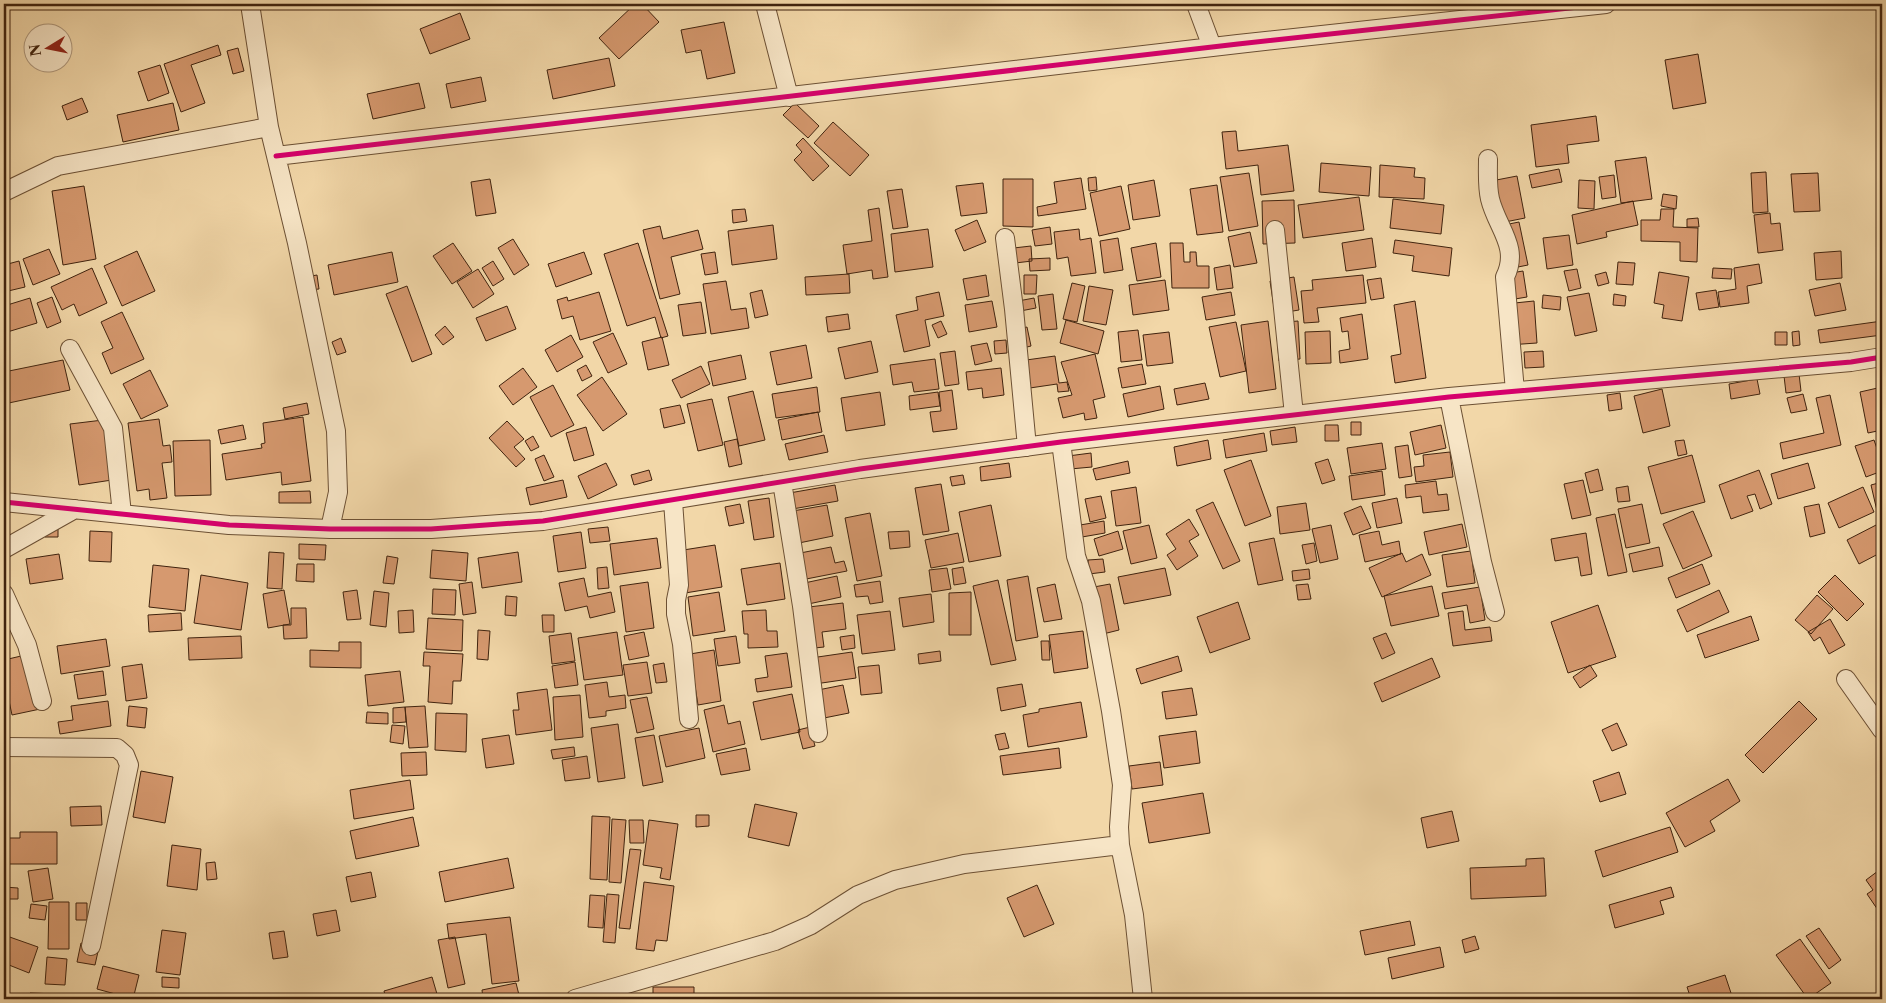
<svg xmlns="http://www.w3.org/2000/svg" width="1886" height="1003" viewBox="0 0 1886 1003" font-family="'Libre Caslon Text',serif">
  <rect width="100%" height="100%" fill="#f2d7a8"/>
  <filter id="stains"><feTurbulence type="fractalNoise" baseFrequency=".004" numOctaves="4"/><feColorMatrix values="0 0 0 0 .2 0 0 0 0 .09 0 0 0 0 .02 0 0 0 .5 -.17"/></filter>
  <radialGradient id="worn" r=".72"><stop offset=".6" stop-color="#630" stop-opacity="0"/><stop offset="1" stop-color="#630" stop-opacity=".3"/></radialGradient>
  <!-- building -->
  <path fill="#d6996f" stroke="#40230e" d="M635 4H642L659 22 619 59 599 38Z
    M460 13 470 39 430 54 420 29Z
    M724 22 735 73 707 79 701 50 686 53 681 30Z
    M218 45 221 55 191 65 205 103 181 112 164 64Z
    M238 48 244 71 233 74 227 51Z
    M1698 54 1706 103 1673 109 1665 60Z
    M609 58 615 86 553 99 547 70Z
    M160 65 169 93 148 101 138 72Z
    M481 77 486 101 451 108 446 84Z
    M419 83 425 108 373 119 367 94Z
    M82 98 88 112 67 120 62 106Z
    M173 103 179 130 123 142 117 115Z
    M795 103 819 126 808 138 783 115Z
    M1596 116 1599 141 1567 145 1569 163 1536 167 1531 125Z
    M833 122 869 155 850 176 814 143Z
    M1236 131 1238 151 1288 145 1294 191 1261 195 1258 165 1226 169 1222 132Z
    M803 138 829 166 813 181 794 160 802 152 796 145Z
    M1646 157 1652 199 1621 203 1615 161Z
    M1321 163 1371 167 1369 196 1319 192Z
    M1380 165 1415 168 1414 177 1425 178 1424 199 1379 197Z
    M1559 169 1562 182 1532 188 1529 175Z
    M1766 172 1768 212 1753 213 1751 173Z
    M1249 173 1258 226 1229 231 1220 177Z
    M1818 173 1820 211 1794 212 1791 174Z
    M1614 175 1616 197 1602 199 1599 177Z
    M1517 176 1525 218 1495 224 1486 182Z
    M1096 177 1097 190 1089 191 1088 178Z
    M1081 178 1086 209 1038 216 1037 207 1057 203 1054 182Z
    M490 179 496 213 476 216 471 182Z
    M1003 179H1033V227L1003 226Z
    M1154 180 1160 216 1133 220 1128 185Z
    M1579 180 1595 181 1594 209 1578 208Z
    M983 183 987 213 961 216 956 186Z
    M1217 185 1223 232 1197 235 1190 189Z
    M84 186 96 259 63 265 52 191Z
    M1121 186 1130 229 1099 236 1090 193Z
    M902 189 908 227 893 229 887 191Z
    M1663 194 1677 196 1676 209 1661 206Z
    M1359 197 1364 230 1303 238 1298 205Z
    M1393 199 1444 205 1441 234 1390 228Z
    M1294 200 1295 243 1263 244 1262 201Z
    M1633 201 1638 225 1606 232 1607 237 1577 244 1572 215Z
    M879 208 888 277 873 279 872 270 847 274 843 245 872 241 868 210Z
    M745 209 747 221 733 223 732 210Z
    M1661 209H1674L1673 227 1698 228 1697 262 1680 261V242L1641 241V220H1660Z
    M1770 213 1771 224 1780 223 1783 250 1758 253 1754 215Z
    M1698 218 1699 227H1687V219Z
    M977 220 986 242 964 251 955 230Z
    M1519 222 1528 265 1508 269 1499 226Z
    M773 225 777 259 732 265 728 231Z
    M660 226 663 239 698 230 703 249 671 257 680 294 660 299 643 230Z
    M1050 227 1052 244 1035 246 1032 230Z
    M928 229 933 267 895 272 891 234Z
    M1079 229 1080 240 1091 238 1096 273 1071 276 1068 257 1057 259 1054 232Z
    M1250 232 1257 263 1234 267 1228 237Z
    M1569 235 1573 265 1547 269 1543 238Z
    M1118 238 1123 270 1104 273 1100 241Z
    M1372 238 1376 267 1346 271 1342 243Z
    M513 239 529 265 514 275 498 248Z
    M1395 240 1452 248 1449 276 1412 271 1414 256 1393 253Z
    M453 243 472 271 452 284 433 256Z
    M638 243 668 336 661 338 655 317 627 326 604 254Z
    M1156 243 1161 277 1137 281 1131 248Z
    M1170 243H1183L1184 262H1190V252H1196L1197 266H1209V288H1172Z
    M1031 246 1032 261 1007 264 1005 249Z
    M49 249 60 274 33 285 23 259Z
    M137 251 155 291 122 306 104 266Z
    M1841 251 1842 278 1816 280 1814 253Z
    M392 252 398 282 334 295 328 265Z
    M584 252 592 274 556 287 548 264Z
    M715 252 718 273 705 275 701 254Z
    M1050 258V270L1030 271 1029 259Z
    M19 261 25 287 4 292V265Z
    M493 261 504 279 493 286 482 268Z
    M1618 262 1635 263 1633 285 1616 284Z
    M1759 264 1762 283 1747 286 1749 303 1720 307 1718 292 1736 289 1734 268Z
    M1230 265 1233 288 1217 290 1214 268Z
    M92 268 107 303 79 316 74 304 62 310 51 287Z
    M1713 268 1732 269 1731 279 1712 278Z
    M478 269 494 294 473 308 457 282Z
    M1577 269 1581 288 1569 291 1564 271Z
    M1523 271 1527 297 1509 300 1505 274Z
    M1606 272 1609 283 1598 286 1595 275Z
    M1659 272 1689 277 1682 321 1662 318 1664 305 1654 303Z
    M849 274 850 293 806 295 805 277Z
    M317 275 319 289 309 290 306 277Z
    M986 275 989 296 967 300 963 279Z
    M1024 275H1037L1036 294H1024Z
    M1363 275 1366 303 1317 308 1319 322 1304 323 1301 291 1313 290 1312 280Z
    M1294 277 1299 310 1275 314 1270 281Z
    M1381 278 1384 298 1371 300 1367 280Z
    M1165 280 1169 310 1133 315 1129 285Z
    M726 281 731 310 746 308 749 328 711 334 703 284Z
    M1072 283 1085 286 1077 322 1063 319Z
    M1840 283 1846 310 1815 316 1809 290Z
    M407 286 432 354 412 362 386 294Z
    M1089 286 1113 290 1106 325 1083 321Z
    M762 290 768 315 755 318 750 293Z
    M1716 290 1719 307 1699 310 1696 293Z
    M599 292 611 331 580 340 573 316 562 319 557 300 567 297 568 301Z
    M939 292 944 316 925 320 930 346 904 352 896 315 918 310 916 297Z
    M1231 292 1235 315 1206 320 1202 297Z
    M1589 293 1597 331 1575 336 1567 297Z
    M1053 294 1057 329 1042 330 1038 296Z
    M1614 294 1626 296 1625 306 1613 305Z
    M1543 295 1561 297 1560 310 1542 308Z
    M52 297 61 322 47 328 37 303Z
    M30 298 37 323 4 333V306Z
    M1034 298 1036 308 1015 312 1013 302Z
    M992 301 997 327 969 332 965 305Z
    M1415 301 1426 378 1395 383 1391 356 1401 354 1394 305Z
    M1534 301 1537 343 1508 345 1505 304Z
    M701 302 706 333 683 336 678 305Z
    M507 306 516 329 486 341 476 318Z
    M122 312 144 359 111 374 102 353 113 348 101 322Z
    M848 314 850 329 828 332 826 317Z
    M1362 314 1368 359 1340 363 1339 351 1350 349 1348 331 1342 332 1340 318Z
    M1066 320 1104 331 1098 354 1060 343Z
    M941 321 947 334 938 338 932 325Z
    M1268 321 1276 389 1249 393 1241 325Z
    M1298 321 1300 359 1279 361 1276 323Z
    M1882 321V335L1820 343 1818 330Z
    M1236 322 1246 371 1220 377 1209 327Z
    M445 326 454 337 443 345 435 335Z
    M1027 327 1031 346 1019 349 1015 330Z
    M1138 330 1142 360 1121 362 1118 332Z
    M1330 331 1331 363 1306 364 1305 332Z
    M1799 331 1800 345 1793 346 1792 332Z
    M1169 332 1173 363 1147 366 1143 335Z
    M1775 332H1787V345H1775Z
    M613 333 627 364 608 373 593 342Z
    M571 335 583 357 557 372 545 350Z
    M662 337 669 365 648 370 642 342Z
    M341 338 346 352 337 355 332 342Z
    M1006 340 1007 353 995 354 994 341Z
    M871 341 878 372 845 379 838 348Z
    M987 343 992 361 975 365 971 346Z
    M806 345 812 378 777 385 770 352Z
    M955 351 959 384 945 386 940 353Z
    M1543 351 1544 367 1525 368 1524 352Z
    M1095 354 1105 397 1093 400 1097 418 1085 420 1084 413 1063 418 1058 398 1072 395 1061 362Z
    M741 355 746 379 713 386 708 362Z
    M1055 356 1059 383 1067 382 1069 391 1058 392 1057 384 1023 389 1019 361Z
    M935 359 939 389 914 392 912 382 893 385 890 365Z
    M63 360 70 390 4 404V372Z
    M1142 364 1146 384 1122 388 1118 368Z
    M586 365 592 376 582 381 577 370Z
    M701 366 710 384 681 398 672 380Z
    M523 368 537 387 513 405 499 386Z
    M1001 368 1004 395 983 398 982 388 968 390 966 372Z
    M150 370 168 406 141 419 123 384Z
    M1799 374 1801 391 1786 393 1784 376Z
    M602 377 627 414 603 431 577 395Z
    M1757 379 1760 394 1731 399 1729 384Z
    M1205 383 1209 399 1177 405 1174 389Z
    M553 385 574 425 551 437 530 397Z
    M1160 386 1164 409 1128 417 1123 394Z
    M817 387 820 412 776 418 772 394Z
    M1882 387V430L1868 433 1860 392Z
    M1662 389 1670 426 1643 433 1634 396Z
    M952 390 957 429 933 432 930 412 941 411 939 392Z
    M753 391 765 440 739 446 728 397Z
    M880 392 885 425 846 431 841 398Z
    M938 392 940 406 910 410 909 396Z
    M1620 393 1622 409 1609 411 1607 395Z
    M1803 394 1807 410 1791 413 1787 398Z
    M1830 395 1841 445 1783 459 1780 443 1824 433 1816 398Z
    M712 399 723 445 698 451 687 404Z
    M307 403 309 414 285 419 283 408Z
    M680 405 685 423 664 428 660 409Z
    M818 412 822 432 782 440 778 420Z
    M303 417 311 481 282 485 281 472 226 480 222 454 262 448 261 444 265 443 263 423Z
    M159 419 163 446 170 445 172 462 162 463 167 498 150 500 149 489 137 491 128 423Z
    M103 420 112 480 79 485 70 424Z
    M507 421 524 439 514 447 525 459 516 467 489 438Z
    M1351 422H1361V435H1351Z
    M243 425 246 439 221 444 218 430Z
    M1325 425H1338L1339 441H1325Z
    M1441 425 1446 448 1415 455 1410 432Z
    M586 427 594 455 574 461 566 433Z
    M1295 427 1297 442 1272 445 1270 431Z
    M1264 433 1267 451 1226 458 1223 440Z
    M824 435 828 452 789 460 785 444Z
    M533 436 539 447 531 451 525 441Z
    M737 439 742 464 729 467 724 442Z
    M210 440 211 495 175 496 173 441Z
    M1208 440 1211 459 1177 466 1174 447Z
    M1684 440 1687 454 1678 456 1675 441Z
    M1874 440 1882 463V471L1866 477 1855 446Z
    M1382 443 1386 469 1351 474 1347 448Z
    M1408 445 1412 476 1399 478 1395 447Z
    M1450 452 1453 477 1416 482 1414 467 1424 466 1423 455Z
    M1091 453 1092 467 1070 469 1068 456Z
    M544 455 554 477 544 481 535 459Z
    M1692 455 1705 502 1661 514 1648 467Z
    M1328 459 1335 480 1322 484 1315 463Z
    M1251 460 1271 516 1245 526 1224 470Z
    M1128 461 1130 473 1096 480 1093 469Z
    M606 463 617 485 588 499 578 476Z
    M1009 463 1011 477 981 481 980 467Z
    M1808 463 1815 488 1778 499 1771 474Z
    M1598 469 1603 490 1590 493 1585 473Z
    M649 470 652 480 634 485 631 475Z
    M1759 470 1772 504 1760 509 1755 494 1747 496 1753 511 1731 519 1719 485Z
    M1382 471 1385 495 1352 500 1349 476Z
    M963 475 965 484 952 486 950 477Z
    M563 480 567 497 530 505 526 488Z
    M1583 480 1591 515 1572 519 1564 484Z
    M1436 481 1438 495 1447 494 1449 510 1423 513 1421 496 1406 498 1405 485Z
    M1882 482V510L1877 511 1871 485Z
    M941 484 949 531 923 535 915 488Z
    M835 485 838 501 781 511 778 495Z
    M1628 486 1630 501 1618 502 1616 488Z
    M1136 487 1141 523 1116 526 1111 491Z
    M1863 487 1874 512 1839 528 1828 503Z
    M310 491 311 503H279V492Z
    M1101 496 1106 518 1090 522 1085 499Z
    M769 498 774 537 754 540 748 501Z
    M1397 498 1402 523 1377 528 1372 503Z
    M1213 502 1240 561 1223 569 1196 510Z
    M1306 503 1310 530 1280 534 1277 507Z
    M740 504 744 523 729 526 725 507Z
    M1642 504 1650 543 1626 548 1618 509Z
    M1819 504 1825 533 1810 537 1804 507Z
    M827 505 833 536 794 544 787 512Z
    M991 505 1001 556 969 562 959 512Z
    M1361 506 1371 528 1353 535 1344 513Z
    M1693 511 1712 556 1683 569 1663 524Z
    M870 513 882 576 857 581 845 518Z
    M1615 514 1627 572 1608 576 1596 518Z
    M1189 519 1199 535 1189 541 1198 556 1177 570 1167 555 1176 549 1166 534Z
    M1104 521 1105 533 1082 537 1080 525Z
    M46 523 58 524V537H45Z
    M1880 523 1882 524V552L1859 564 1847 540Z
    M1462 524 1467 547 1429 555 1424 532Z
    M1149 525 1157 558 1131 564 1123 531Z
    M1331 525 1338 559 1320 563 1312 529Z
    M608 527 610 541 590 543 588 529Z
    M90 531 112 532 111 562 89 561Z
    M909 531 910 547 890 549 888 532Z
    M1118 531 1123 549 1099 556 1094 539Z
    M1379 531 1382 545 1399 541 1401 554 1365 562 1359 535Z
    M581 532 586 568 558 572 553 536Z
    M958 533 964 562 931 568 925 540Z
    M1586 533 1592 574 1581 576 1578 557 1555 561 1551 539Z
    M657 538 661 568 614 575 610 544Z
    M1274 538 1283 580 1258 585 1249 543Z
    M1314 543 1317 561 1306 564 1302 545Z
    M299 544 326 545 325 560 299 559Z
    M715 545 722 587 685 593 677 551Z
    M831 547 835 563 844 561 847 571 796 581 790 555Z
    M1659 547 1663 566 1633 572 1629 554Z
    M432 550 468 553 466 581 430 578Z
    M1471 551 1475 583 1447 587 1442 555Z
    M269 552 284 553 282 589 267 588Z
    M518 552 522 582 482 588 478 558Z
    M1402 553 1406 562 1422 554 1431 575 1382 597 1369 568Z
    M59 554 63 579 30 584 26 559Z
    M387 556 398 558 394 584 383 583Z
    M1103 559 1105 572 1089 574 1088 560Z
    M780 563 785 599 747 605 741 569Z
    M297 564H314V582L296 581Z
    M1702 564 1710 584 1676 598 1668 578Z
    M153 565 189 569 185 611 149 607Z
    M607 567 609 588 598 589 597 568Z
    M963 567 966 583 954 585 952 569Z
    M947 568 951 589 932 592 929 570Z
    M1165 568 1171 595 1124 604 1118 577Z
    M1309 569 1310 579 1293 581 1292 571Z
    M201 575 248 583 241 630 194 623Z
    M1835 575 1864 604 1847 621 1818 592Z
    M837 576 841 597 799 606 795 585Z
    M1028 576 1038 637 1016 641 1007 580Z
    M584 578 588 597 611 592 615 612 590 618 587 606 565 611 559 583Z
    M998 580 1016 660 991 665 973 586Z
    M880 581 883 602 870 604 868 596 856 597 854 585Z
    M472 582 476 613 463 615 459 584Z
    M648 582 654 628 626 632 620 586Z
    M1055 584 1062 619 1044 622 1037 588Z
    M1110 584 1119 630 1103 634 1094 587Z
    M1308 584 1311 599 1298 600 1296 585Z
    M1432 586 1439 616 1391 626 1384 596Z
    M1480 587 1485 620 1470 623 1467 605 1445 609 1442 593Z
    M433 589 456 590 455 615 432 614Z
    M284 590 290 624 268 628 263 594Z
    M357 590 361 619 347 620 343 592Z
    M1719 590 1729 612 1687 632 1677 610Z
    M374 591 389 593 386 627 370 625Z
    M719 592 725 631 693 636 688 597Z
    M971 592V635H949V593Z
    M931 594 934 622 903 627 899 598Z
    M1817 595 1833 609 1811 634 1795 620Z
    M506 596 517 597 516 616 505 615Z
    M1238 602 1250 639 1210 653 1197 617Z
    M843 603 846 629 822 632 824 647 805 649 800 608Z
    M1598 605 1616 657 1568 673 1551 622Z
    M291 608H306L307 638 284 639 283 625H291Z
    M413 610 414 632 399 633 398 611Z
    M766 610 767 631H777L778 647 748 648V634H744L742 611Z
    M890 611 895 650 862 654 857 615Z
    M1463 611 1465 630 1490 627 1492 641 1453 646 1448 613Z
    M181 613 182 630 149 632 148 615Z
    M542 615H554V632H543Z
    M1751 616 1759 640 1705 658 1697 635Z
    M428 618 463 620 462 651 426 649Z
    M1830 619 1845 645 1829 654 1820 637 1814 641 1808 632Z
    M478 630 490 631 488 660 477 659Z
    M1083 631 1088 668 1054 673 1049 635Z
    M617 632 623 675 584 680 578 638Z
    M644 632 649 656 629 660 624 636Z
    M571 633 575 661 552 664 549 636Z
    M1386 633 1395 653 1382 659 1373 638Z
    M854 635 855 648 842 650 840 637Z
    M241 636 242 658 189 660 188 638Z
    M736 636 740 663 718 666 714 639Z
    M106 639 110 666 61 674 57 646Z
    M1041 641H1049L1050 660H1042Z
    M339 642H361V668L310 667V650L339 651Z
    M714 650 721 701 698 705 690 654Z
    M940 651 941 661 919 664 918 654Z
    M424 652 463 654 461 681H453L452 704 428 702 430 666H423Z
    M852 652 856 678 808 685 804 659Z
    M34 653 45 708 12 715 4 677V660Z
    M787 653 792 687 757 692 755 679 768 677 765 656Z
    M1178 656 1182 671 1141 684 1136 669Z
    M1432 658 1440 677 1382 702 1374 683Z
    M575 662 578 685 555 688 552 666Z
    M647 662 652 693 628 696 623 665Z
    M664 663 667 682 656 683 653 665Z
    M142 664 147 698 126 701 122 667Z
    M879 665 882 693 861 695 858 667Z
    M1590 665 1597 676 1580 688 1573 677Z
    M103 671 106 695 78 699 74 675Z
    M400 671 404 702 368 706 365 675Z
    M607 682 609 697 625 695 626 708 606 711V716L589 718 585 685Z
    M1022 684 1026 706 1001 711 997 688Z
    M843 685 849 713 814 720 808 692Z
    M1192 688 1197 715 1166 719 1162 692Z
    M547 689 552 730 516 735 513 710H519L517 693Z
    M792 694 800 732 761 740 753 702Z
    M580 695 583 737 555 740 553 697Z
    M647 697 654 729 637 733 630 700Z
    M108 701 111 726 60 734 58 722 73 720 71 706Z
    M1799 701 1817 719 1763 773 1745 755Z
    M1081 702 1087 737 1028 747 1023 715 1039 712V709Z
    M724 705 728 724 740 721 745 744 713 752 704 710Z
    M129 706 147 708 145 728 127 726Z
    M425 706 428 747 409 748 405 707Z
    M405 707 406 722 393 723V708Z
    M367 712 388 713V724L366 723Z
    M436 713 467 714 466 752 435 750Z
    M1617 723 1627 745 1612 751 1602 730Z
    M618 724 625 778 598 782 591 728Z
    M392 725 405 726 403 744 390 742Z
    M810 727 815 746 803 749 798 730Z
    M699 728 705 758 666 767 659 736Z
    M1196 731 1200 763 1164 768 1159 736Z
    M1005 733 1009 748 999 750 995 735Z
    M509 735 514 764 486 768 482 739Z
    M654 735 663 782 643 786 635 738Z
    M574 747 575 756 553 759 551 750Z
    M746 748 750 770 721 775 716 754Z
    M1059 748 1061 768 1003 775 1000 756Z
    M426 752 427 775 402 776 401 753Z
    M587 756 590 778 565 781 562 760Z
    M1160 762 1163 785 1132 789 1129 766Z
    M141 771 173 777 165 823 133 817Z
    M1619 772 1626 794 1600 802 1593 781Z
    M1728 779 1740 801 1710 821 1715 831 1685 847 1666 813Z
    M410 780 414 809 354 819 350 790Z
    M1203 793 1210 833 1149 843 1142 803Z
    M755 804 797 813 789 846 748 837Z
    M101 806 102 825 71 826 70 807Z
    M1452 811 1459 841 1427 848 1421 818Z
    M696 815H709V826L696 827Z
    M592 816 610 817 607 880 590 879Z
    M413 817 419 846 356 859 350 831Z
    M612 819 626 820 621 883 609 882Z
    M629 820H643L644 843H630Z
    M649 820 678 824 670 880 660 878 662 868 643 865Z
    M1670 827 1678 852 1603 877 1595 851Z
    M20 832H57V864H4V838H20Z
    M172 845 201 849 197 890 167 886Z
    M630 849 641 850 630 929 619 928Z
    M508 858 514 888 445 902 439 872Z
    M1544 858 1546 896 1471 899 1470 868 1526 866V859Z
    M215 862 217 879 207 880 206 863Z
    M48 868 53 899 33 902 28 871Z
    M1882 868V916L1867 894 1873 890 1866 880Z
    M371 872 376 897 351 902 346 877Z
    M644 882 674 886 667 941 656 940 654 951 636 949Z
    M1037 885 1054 924 1024 937 1007 898Z
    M4 887 18 888V899H4Z
    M1671 887 1674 897 1660 901 1664 914 1615 928 1609 905Z
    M607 894 619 895 615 943 603 942Z
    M590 895 605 896 603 928 588 927Z
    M49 902H69V949H48Z
    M76 903H87V920H76Z
    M31 904 47 906 45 920 29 918Z
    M336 910 340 931 317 936 313 914Z
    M510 917 519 981 492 984 486 934 449 939 447 924Z
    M1410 921 1415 945 1365 955 1360 931Z
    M1819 928 1841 960 1829 969 1806 936Z
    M162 930 186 933 180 975 156 972Z
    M284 931 288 957 273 959 269 933Z
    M4 935 38 947 29 973 4 963Z
    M1475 936 1479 949 1465 953 1462 940Z
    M455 937 465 984 448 988 438 940Z
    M1800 939 1831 983 1808 999 1776 955Z
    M81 943 99 947 95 965 77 962Z
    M1440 947 1444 967 1392 979 1388 958Z
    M47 957 67 959 65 985 45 984Z
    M103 966 139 975 133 999H118L119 995 97 989Z
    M1725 975 1733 999H1691L1687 987Z
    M162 977 179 978V988L162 987Z
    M432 977 437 994 421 999H386L384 991Z
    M516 983 520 999H483L482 990Z
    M653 987H694V999H653Z
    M30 993 58 994V999H30Z
    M1049 994 1051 999H1040Z"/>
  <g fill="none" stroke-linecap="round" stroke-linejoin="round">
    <defs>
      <path id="minor" d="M250 4 269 127 297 243 336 431 338 492 330 529
        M765 4 789 97
        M1196 4 1212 47
        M276 156 1238 44 1606 4
        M1488 159C1488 172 1487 186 1490 199 1497 228 1520 247 1505 277L1515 391
        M4 192 58 166 269 127
        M1275 230 1294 415
        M1005 238 1014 309 1027 447
        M70 349 113 428 122 514
        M1449 397 1482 562 1495 612
        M1061 442 1076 556 1091 601 1111 711 1122 785 1119 827 1120 845 1134 915 1143 999
        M782 482 802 606 818 733
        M673 501 679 585 676 600V614L682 644 689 719
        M4 502 229 525 330 529H431L543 521 860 469 1061 442 1449 397 1851 362 1882 357
        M4 549 75 509
        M4 594 27 645 42 701
        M1846 679 1882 730
        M4 747 117 748 125 755 129 765 91 946
        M575 999 775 941 811 925 858 895 895 880 964 864 1120 845"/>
    </defs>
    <!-- minor casing -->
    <use href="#minor" stroke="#6c5034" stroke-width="20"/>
    <!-- minor -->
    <use href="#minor" stroke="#f7e5c6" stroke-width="18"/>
    <defs>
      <path id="cycleway" d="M276 156 1238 44 1606 4
        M4 502 229 525 330 529H431L543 521 860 469 1061 442 1449 397 1851 362 1882 357"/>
    </defs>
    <!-- cycleway casing -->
    <use href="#cycleway" stroke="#f7e5c6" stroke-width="8"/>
    <!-- cycleway -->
    <use href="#cycleway" stroke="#d6006c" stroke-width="5"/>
  </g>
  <!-- margin -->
  <rect width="1886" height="1003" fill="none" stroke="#f2d7a8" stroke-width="20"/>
  <rect x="5" y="5" width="1876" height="993" fill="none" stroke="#40230e" stroke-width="2.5"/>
  <rect x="10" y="10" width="1866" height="983" fill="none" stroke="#40230e"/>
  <!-- north arrow -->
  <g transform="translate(48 48) rotate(260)"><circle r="24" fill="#f7e5c6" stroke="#ae977c"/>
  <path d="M0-4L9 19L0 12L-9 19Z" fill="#8f2418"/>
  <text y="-8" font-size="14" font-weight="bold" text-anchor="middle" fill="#40230e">N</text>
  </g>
  <rect width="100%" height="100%" filter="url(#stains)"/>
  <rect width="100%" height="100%" fill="url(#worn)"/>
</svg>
